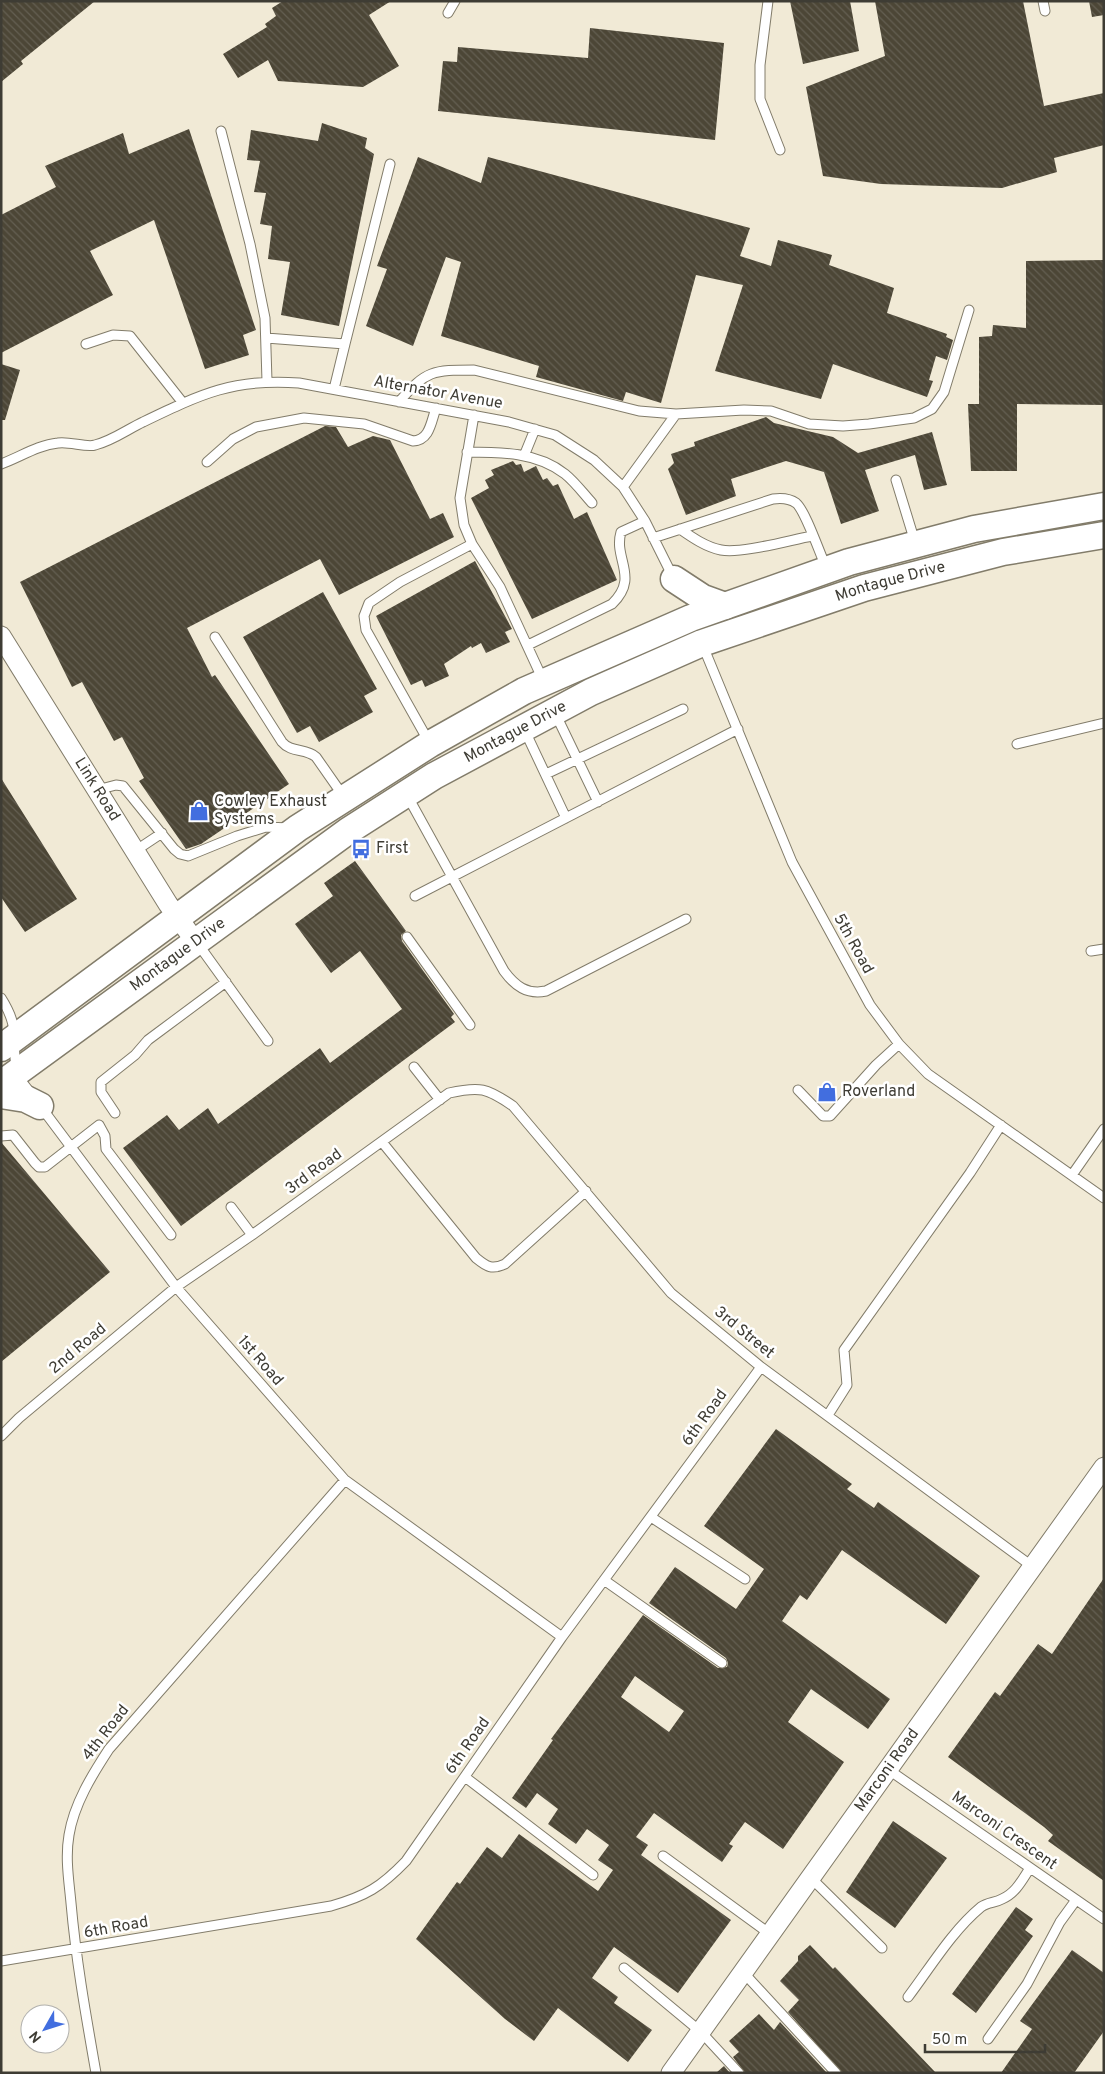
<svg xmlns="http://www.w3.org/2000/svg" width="1105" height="2074" viewBox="0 0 1105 2074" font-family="Overpass,sans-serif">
  <defs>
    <pattern id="building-back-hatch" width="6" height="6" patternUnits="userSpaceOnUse" patternTransform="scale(1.25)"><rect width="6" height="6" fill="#4c4636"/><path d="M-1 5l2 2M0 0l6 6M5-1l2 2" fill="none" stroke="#645f52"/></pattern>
  </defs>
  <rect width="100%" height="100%" fill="#f1ead6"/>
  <!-- building -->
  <path fill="url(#building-back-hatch)" fill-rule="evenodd" d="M1 1H95L21 61 23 64 1 82Z
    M283 1H391L369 15 399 66 363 87 278 81 268 60 238 78 223 54 267 27 265 24 276 16 272 8Z
    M790 1H850L859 51 803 64Z
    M875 1H1023L1044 106 1104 93V145L1054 158 1057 172 1002 188 881 184 823 176 806 87 885 56Z
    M1089 1H1104V15L1092 17Z
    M590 28 724 43 715 140 438 111 443 61 457 62 458 47 588 58Z
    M322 123 367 138 365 148 374 154 339 326 281 315 290 262 268 259 272 226 260 224 266 193 254 192 260 161 247 160 251 130 318 141Z
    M189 129 256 330 243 335 249 355 205 369 154 220 90 251 113 295 1 353V215L56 187 45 166 123 133 129 154Z
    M418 157 481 183 488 157 750 228 740 256 771 266 778 240 832 255 829 265 894 288 887 313 947 334 946 337 953 340 947 360 936 356 929 380 933 381 927 397 833 364 821 399 715 371 743 285 696 275 661 403 626 392 623 401 536 377 539 366 441 336 461 262 446 257 413 346 366 326 387 269 377 266Z
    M1104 260V405L1017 404V471H971L968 404H979V337L992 336 993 325 1026 328V261Z
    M1 364 20 370 5 420H1Z
    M766 417 774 423 833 437 858 453 932 432 947 485 924 490 915 455 865 470 879 511 841 524 824 472 786 461 731 479 736 496 686 515 668 469 674 463 671 454 695 446 694 442Z
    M325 426 336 427 348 447 373 436 390 440 430 519 443 513 454 537 339 595 320 559 187 628 212 677 215 675 289 784 201 844 186 849 139 781 144 778 122 737 114 741 82 682 72 687 20 582Z
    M513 461 516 465 521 464 524 472 536 466 543 480 547 478 553 486 558 484 574 519 587 512 617 580 532 619 471 498 489 488 485 480 494 475 491 470Z
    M475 561 512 629 505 632 510 642 486 653 481 643 472 648 471 646 444 664 449 676 425 687 422 680 411 685 376 616Z
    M323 592 377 689 364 696 373 712 319 742 310 726 297 733 243 637Z
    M1 778 77 899 25 932 1 897Z
    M355 861 406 931 401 935 402 941 454 1014 451 1017 455 1022 181 1226 123 1148 167 1115 179 1130 208 1108 218 1124 320 1048 330 1063 402 1009 360 951 331 973 295 924 333 896 324 883Z
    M1 1142 110 1272 1 1362Z
    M776 1429 852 1484 847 1489 874 1508 878 1502 980 1576 946 1624 842 1550 807 1600 800 1595 782 1621 890 1699 868 1729 811 1689 788 1722 844 1762 783 1849 745 1822 729 1844 733 1846 722 1862 654 1813 636 1837 648 1845 641 1855 731 1920 678 1993 614 1947 592 1978 618 1997 614 2003 652 2030 628 2062 558 2008 534 2041 505 2019 416 1939 457 1882 460 1884 487 1847 502 1858 519 1834 598 1891 613 1870 598 1860 609 1845 587 1829 576 1844 548 1824 558 1809 537 1793 526 1808 512 1798 553 1740 551 1739 643 1615 718 1668 727 1667 728 1663 726 1658 649 1603 675 1567 736 1609 764 1569 704 1526ZM635 1676 684 1711 669 1732 621 1697Z
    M1104 1578V1881L1048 1841 1053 1835 1044 1827 948 1757 995 1692 1000 1696 1038 1644 1052 1654Z
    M893 1821 947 1858 895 1928 846 1892Z
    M1016 1907 1033 1919 1025 1930 1033 1936 976 2013 952 1994Z
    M810 1945 833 1969 835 1967 936 2073H842L788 2012 799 2000 780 1981 798 1961V1956Z
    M1072 1950 1104 1973V2031L1074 2073H1001L1032 2029 1020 2021Z
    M759 2014 774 2030 780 2022 827 2073H745L733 2057 739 2052 729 2041Z
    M724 2066 730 2073H716Z"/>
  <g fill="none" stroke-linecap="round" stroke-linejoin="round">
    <defs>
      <path id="service" d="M768 1 760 65V99L780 150
        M1043 1 1045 11
        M448 13 455 1
        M221 131 250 244 265 318 267 381
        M266 338 345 344 390 164
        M86 344 113 335 130 336 183 403
        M334 389 345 344
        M399 402C426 370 433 370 474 370L639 411 676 414 744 410 771 411 809 424 843 426 869 424 914 418 932 409 944 392 969 310
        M467 452C501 452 537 452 565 474 575 482 583 493 592 503
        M524 456 535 429
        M207 462 233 439 256 427 304 418 364 424 413 441C430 440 431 422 436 408
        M1 464C20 457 38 445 58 443 69 441 87 448 95 445 112 441 128 429 143 422 201 394 234 378 299 383L509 422 555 435 594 460 623 487 645 521 673 577
        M896 480 915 542
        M623 487 676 414
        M680 529C693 538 706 547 721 550 741 554 790 540 812 536
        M653 538 773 499C780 498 789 498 796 503 805 510 820 554 826 567
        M472 544 464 525 460 498 474 415
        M215 637 282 742C291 753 306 748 316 757L344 797
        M528 645 612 604C640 577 613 559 621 532L645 521
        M703 646 792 862 870 1005 899 1044 928 1074 1104 1198
        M555 713 598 802
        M524 729 566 818
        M429 742 366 630 364 616 369 603 400 582 472 544 500 587 543 680
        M1017 744 1104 723
        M546 774 683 709
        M97 790 116 785 123 786 174 849 180 854 188 856 237 836 266 827 289 828
        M408 797 504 971C515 986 527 995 546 991L686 919
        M135 851 162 833
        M415 896 738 729
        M407 937 470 1025
        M198 944 268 1041
        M1091 951 1104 949
        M1 998C22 1031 10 1040 17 1071 18 1079 27 1088 32 1095
        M414 1067 440 1100
        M798 1090 823 1116H830L876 1065 899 1044
        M41 1107 176 1287 345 1480 562 1637
        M115 1113 101 1092V1082L135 1055 148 1040 226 982
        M1 1136 13 1135 35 1163 39 1167H45L99 1125 105 1136 106 1149 171 1235
        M382 1142 476 1258C487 1267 492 1270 505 1264L586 1191
        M1072 1175 1104 1129
        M231 1207 252 1235
        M828 1415 847 1385 844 1350 970 1173 1001 1125
        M1 1436 19 1418 176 1287 252 1235 449 1093C480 1086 487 1088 513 1106L671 1293 761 1367 1033 1567
        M651 1517 745 1579
        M604 1580 722 1663
        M886 1768 1104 1919
        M465 1777 593 1875
        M663 1856 770 1934
        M810 1877 882 1948
        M1 1961 331 1906C366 1896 381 1887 406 1861L562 1637 761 1367
        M624 1968 701 2032 739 2073
        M743 1972 836 2073
        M908 1997C930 1968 952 1931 981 1907 988 1902 995 1903 1002 1899 1016 1893 1022 1880 1030 1868
        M988 2039 1027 1984 1060 1922 1076 1900
        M96 2073C86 2016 76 1960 71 1903 69 1881 65 1858 69 1835 74 1804 92 1775 109 1749L345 1480"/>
      <g id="minor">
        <path id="s1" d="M1 636 168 904 195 941"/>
        <path id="s2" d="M671 2073 1104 1467"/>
      </g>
      <g id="secondary">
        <path d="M674 579 703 598 725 606"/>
        <path d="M1 1048 298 828 430 744 524 691 691 618 849 562 974 529 1104 506"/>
        <path id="s3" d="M1 1084 348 831 434 776 591 692 702 643 864 588 1003 552 1104 535"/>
        <path d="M1 1095 26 1099 40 1106"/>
      </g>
    </defs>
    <!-- service casing -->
    <use href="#service" stroke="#827c6a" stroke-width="11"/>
    <!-- minor casing -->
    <use href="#minor" stroke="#827c6a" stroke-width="21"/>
    <!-- secondary casing -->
    <use href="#secondary" stroke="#827c6a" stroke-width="29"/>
    <!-- service -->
    <use href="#service" stroke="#fff" stroke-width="9"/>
    <!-- minor -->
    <use href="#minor" stroke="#fff" stroke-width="19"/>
    <!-- secondary -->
    <use href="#secondary" stroke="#fff" stroke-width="26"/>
  </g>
  <!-- icons -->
  <defs>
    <symbol id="shop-bare" viewBox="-9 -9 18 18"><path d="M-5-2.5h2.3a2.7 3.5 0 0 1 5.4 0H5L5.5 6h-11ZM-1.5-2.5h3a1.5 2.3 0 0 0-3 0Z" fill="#426edf" stroke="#fff" stroke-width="2.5" paint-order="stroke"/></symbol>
    <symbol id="bus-bare" viewBox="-9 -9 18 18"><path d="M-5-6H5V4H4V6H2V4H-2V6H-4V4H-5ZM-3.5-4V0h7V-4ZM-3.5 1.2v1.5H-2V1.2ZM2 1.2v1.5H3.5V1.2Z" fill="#426edf" stroke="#fff" stroke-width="2.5" paint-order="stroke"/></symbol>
  </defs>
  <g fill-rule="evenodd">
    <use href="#shop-bare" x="185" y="797" width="28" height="28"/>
    <use href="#bus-bare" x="347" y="835" width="28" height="28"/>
    <use href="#shop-bare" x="813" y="1078" width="28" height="28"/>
  </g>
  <g text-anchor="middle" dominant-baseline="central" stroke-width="5" stroke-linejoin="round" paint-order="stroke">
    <!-- street labels -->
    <g font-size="16" fill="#3e3c34" stroke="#fff">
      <text transform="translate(438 393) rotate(10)">Alternator Avenue</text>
      <text stroke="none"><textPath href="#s3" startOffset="1029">Montague Drive</textPath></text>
      <text stroke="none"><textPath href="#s3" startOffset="624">Montague Drive</textPath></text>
      <text stroke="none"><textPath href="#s1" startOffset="181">Link Road</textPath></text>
      <text transform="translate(853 944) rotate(61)">5th Road</text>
      <text stroke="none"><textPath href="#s3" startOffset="219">Montague Drive</textPath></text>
      <text transform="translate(314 1172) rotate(-36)">3rd Road</text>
      <text transform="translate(744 1333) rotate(39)">3rd Street</text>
      <text transform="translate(78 1349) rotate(-40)">2nd Road</text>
      <text transform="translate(260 1361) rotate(49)">1st Road</text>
      <text transform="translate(705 1418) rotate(-54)">6th Road</text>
      <text transform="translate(106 1733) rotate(-52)">4th Road</text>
      <text transform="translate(468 1746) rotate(-55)">6th Road</text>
      <text stroke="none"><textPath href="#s2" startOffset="372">Marconi Road</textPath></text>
      <text transform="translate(1004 1831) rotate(35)">Marconi Crescent</text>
      <text transform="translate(116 1928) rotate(-10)">6th Road</text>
    </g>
    <!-- poi labels -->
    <g font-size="16" fill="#3e3c34" stroke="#fff" text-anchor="start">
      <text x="214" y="802">Cowley Exhaust<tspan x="214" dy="18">Systems</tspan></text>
      <text x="376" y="849">First</text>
      <text x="842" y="1092">Roverland</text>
    </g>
  </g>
  <!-- border -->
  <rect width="1105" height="2074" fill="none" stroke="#3e3c34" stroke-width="5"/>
  <!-- north arrow -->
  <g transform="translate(45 2029) rotate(231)"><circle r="24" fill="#ffffff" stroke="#b2b1ae"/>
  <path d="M0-4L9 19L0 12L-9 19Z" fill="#426edf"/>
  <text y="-8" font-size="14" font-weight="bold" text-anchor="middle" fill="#3e3c34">N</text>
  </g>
  <!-- scale -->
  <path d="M925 2044v8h120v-8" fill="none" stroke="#3e3c34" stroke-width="2.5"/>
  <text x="932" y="2044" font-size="15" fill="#3e3c34" stroke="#ffffff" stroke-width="4" paint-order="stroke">50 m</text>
</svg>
